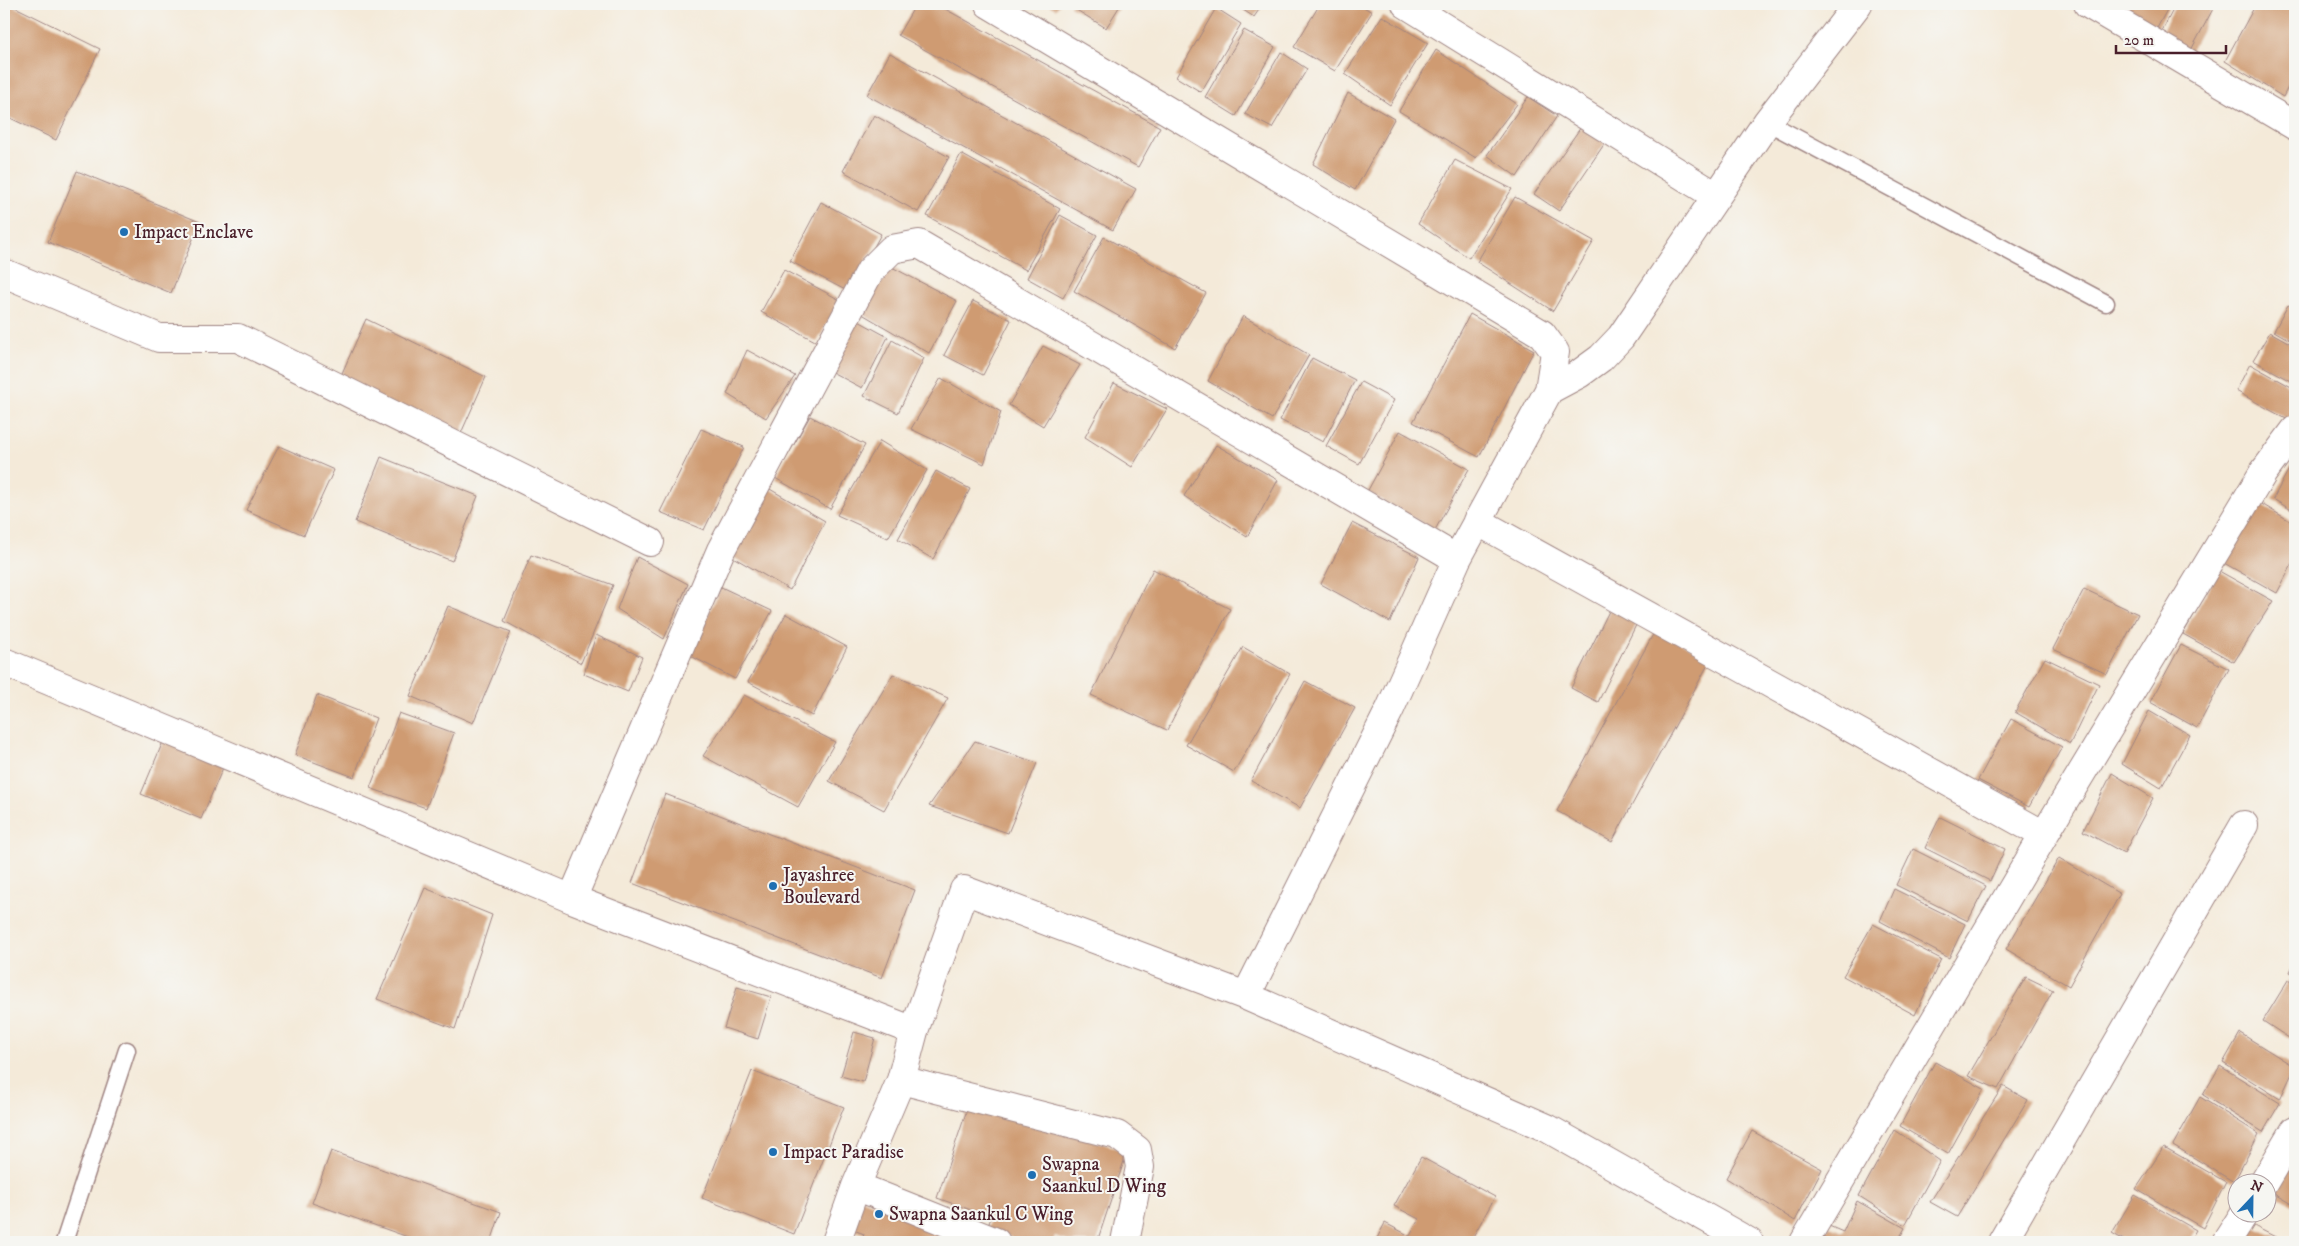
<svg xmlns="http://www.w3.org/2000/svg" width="2299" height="1246" viewBox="0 0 2299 1246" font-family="'IM FELL DW Pica',serif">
  <rect width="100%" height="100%" fill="#f6f6f2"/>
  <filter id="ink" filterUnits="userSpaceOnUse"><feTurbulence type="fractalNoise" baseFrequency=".02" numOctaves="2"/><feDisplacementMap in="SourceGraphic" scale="10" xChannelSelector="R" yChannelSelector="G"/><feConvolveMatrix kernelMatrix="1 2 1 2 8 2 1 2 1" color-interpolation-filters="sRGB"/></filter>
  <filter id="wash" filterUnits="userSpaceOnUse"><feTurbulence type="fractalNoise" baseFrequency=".0096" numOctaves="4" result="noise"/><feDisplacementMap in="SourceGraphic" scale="20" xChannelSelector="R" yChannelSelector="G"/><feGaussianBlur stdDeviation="1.12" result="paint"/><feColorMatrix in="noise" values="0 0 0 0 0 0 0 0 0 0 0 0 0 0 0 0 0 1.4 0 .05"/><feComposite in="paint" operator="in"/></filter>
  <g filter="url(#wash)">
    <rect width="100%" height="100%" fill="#f4ead9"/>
    <g id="blocks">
      <!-- building -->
      <path fill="#cf9b72" d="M9 4 100 49 56 140 4 115V15Z
        M916 4H936L1160 127 1138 167 898 35Z
        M1047 4H1060L1056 9Z
        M1071 4H1121L1106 28 1070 6Z
        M1234 4H1263L1254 17Z
        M1320 4H1359L1372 12 1335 71 1294 47Z
        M2117 4H2170L2155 32 2115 8Z
        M2176 4H2208L2214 7 2190 52 2161 33Z
        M2256 4H2295V73L2283 97 2225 61Z
        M1216 8 1241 24 1201 92 1176 77Z
        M1382 16 1428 43 1390 105 1345 74Z
        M1244 30 1275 47 1236 116 1205 97Z
        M1436 50 1517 104 1476 158 1399 111Z
        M1281 52 1307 69 1272 128 1245 114Z
        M890 53 1136 189 1113 230 867 95Z
        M1348 93 1394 119 1355 190 1313 164Z
        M1528 97 1557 116 1517 177 1487 155Z
        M874 115 949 157 918 212 843 171Z
        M1581 127 1605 143 1559 211 1534 194Z
        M961 154 1060 209 1026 270 927 216Z
        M1455 160 1512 189 1469 258 1418 224Z
        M77 171 200 222 171 293 48 242Z
        M1515 197 1594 241 1553 311 1477 262Z
        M821 202 881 234 849 292 790 261Z
        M1060 215 1097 235 1063 298 1027 278Z
        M1104 237 1206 293 1175 348 1074 291Z
        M886 264 957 301 929 353 857 311Z
        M784 270 840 300 817 342 761 312Z
        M973 301 1011 320 983 375 944 355Z
        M2288 305 2295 308V343L2274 331Z
        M1470 314 1534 350 1479 457 1413 422Z
        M1243 316 1309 355 1272 419 1208 381Z
        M853 318 888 337 862 388 826 369Z
        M366 319 486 377 458 440 339 380Z
        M2270 332 2295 346V383L2253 360Z
        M892 340 924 358 898 413 864 396Z
        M1043 346 1080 365 1043 426 1009 405Z
        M747 350 795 376 766 418 727 394Z
        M1312 358 1355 380 1323 442 1280 420Z
        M2250 364 2295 389V410L2290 421 2236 391Z
        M941 378 1001 412 984 464 911 429Z
        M1361 382 1394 400 1359 464 1326 446Z
        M1114 383 1167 409 1132 467 1085 437Z
        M810 416 865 445 830 509 775 478Z
        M701 429 744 447 704 530 660 512Z
        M1400 431 1469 469 1435 530 1367 492Z
        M880 441 927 470 888 538 837 515Z
        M1216 445 1278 480 1247 537 1184 496Z
        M279 446 334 470 304 535 246 510Z
        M381 457 478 496 452 561 355 522Z
        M2295 458V512L2273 499Z
        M936 471 970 489 933 559 898 539Z
        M768 488 825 521 790 590 731 556Z
        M2260 503 2295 524V559L2277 593 2224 563Z
        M1352 523 1419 557 1390 622 1321 584Z
        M531 555 613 585 581 663 504 621Z
        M637 557 688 584 664 639 617 609Z
        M1153 569 1230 609 1167 730 1091 695Z
        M2219 571 2273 601 2234 662 2183 634Z
        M721 587 772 611 735 679 689 655Z
        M2084 589 2138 614 2107 674 2053 649Z
        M1613 603 1640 617 1598 702 1571 688Z
        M448 606 511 632 473 723 410 696Z
        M786 614 847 647 812 716 748 682Z
        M1656 629 1711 659 1612 842 1557 811Z
        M596 635 642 657 628 692 584 674Z
        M2181 645 2229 669 2197 728 2150 702Z
        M1243 647 1290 674 1234 772 1186 745Z
        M2045 658 2099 684 2070 744 2015 712Z
        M893 674 948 698 884 810 829 781Z
        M1305 681 1355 708 1300 808 1251 781Z
        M317 695 376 718 354 777 295 755Z
        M744 695 835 742 798 807 703 756Z
        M2149 711 2190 735 2161 788 2122 764Z
        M399 713 454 733 426 808 370 788Z
        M2011 719 2062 747 2029 807 1978 780Z
        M165 737 225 763 201 819 141 794Z
        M975 741 1037 763 1008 833 929 806Z
        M2112 773 2153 798 2124 853 2083 831Z
        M665 794 915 890 882 978 632 883Z
        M1940 817 2005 849 1990 881 1925 848Z
        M1913 849 1986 886 1968 921 1896 885Z
        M2059 858 2120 894 2069 986 2006 949Z
        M425 888 492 915 455 1029 377 999Z
        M1894 889 1965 924 1949 958 1880 921Z
        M1873 924 1941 959 1915 1015 1843 976Z
        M2295 961V975L2290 972Z
        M2026 977 2053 990 1998 1089 1968 1076Z
        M2288 980 2295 985V1042L2263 1021Z
        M737 987 771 997 758 1039 724 1028Z
        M854 1032 875 1038 863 1082 841 1076Z
        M2240 1033 2295 1067 2280 1099 2223 1063Z
        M1935 1062 1984 1089 1948 1154 1900 1126Z
        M2220 1066 2280 1103 2263 1132 2203 1095Z
        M752 1071 844 1107 794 1234 702 1198Z
        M2003 1086 2028 1100 1957 1217 1930 1202Z
        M2200 1097 2259 1134 2234 1182 2173 1145Z
        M971 1098 1127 1152 1097 1242H1071L1055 1237 1053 1242H1025L987 1230 991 1217 937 1198Z
        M1895 1130 1940 1161 1905 1225 1859 1196Z
        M1752 1131 1822 1169 1795 1221 1726 1178Z
        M2164 1147 2226 1182 2203 1228 2136 1189Z
        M331 1151 501 1212 491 1242H422L312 1203Z
        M1421 1157 1495 1197 1470 1242H1456L1449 1239 1447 1242H1375L1385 1223 1410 1236 1419 1219 1394 1206Z
        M2285 1159 2295 1165V1206L2267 1190Z
        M2135 1195 2196 1230 2189 1242H2127L2112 1233Z
        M862 1199 966 1242H861L864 1234 851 1229Z
        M1857 1201 1905 1228 1897 1242H1821L1829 1226 1843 1232Z
        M2252 1225 2285 1242H2243Z
        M1535 1238 1544 1242H1533Z"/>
    </g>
  </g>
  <g filter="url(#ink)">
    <use href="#blocks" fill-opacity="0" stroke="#9f8482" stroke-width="1"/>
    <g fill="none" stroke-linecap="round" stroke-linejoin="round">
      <defs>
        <path id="lane" d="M1767 122 2106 303
          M64 1242 127 1050"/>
        <path id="street" d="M989 4 1542 334 1555 352 1549 390
          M1406 4 1716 196
          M2088 4 2295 126
          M4 273 159 338H238L650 542
          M1477 521 2044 835
          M4 662 572 899 914 1031 964 890 1246 996 1547 1128 1749 1242
          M572 899 721 550 870 271 892 249 919 244 1457 559
          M1246 996 1390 709 1457 559 1549 390 1579 374 1601 358 1621 337 1767 122 1858 4
          M914 1031 901 1080 856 1186 996 1242
          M901 1080 1117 1135 1137 1150 1140 1167 1125 1242
          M2263 1184 2295 1130
          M836 1242 856 1186
          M1804 1242 2044 835 2263 473 2295 430
          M2002 1242 2244 825
          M2226 1242 2244 1214"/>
      </defs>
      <!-- lane casing -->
      <use href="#lane" stroke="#9f8482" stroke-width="19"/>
      <!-- street casing -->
      <use href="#street" stroke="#9f8482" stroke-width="30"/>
      <!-- lane -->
      <use href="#lane" stroke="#fff" stroke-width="16"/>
      <!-- street -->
      <use href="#street" stroke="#fff" stroke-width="28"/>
    </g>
  </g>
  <!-- markers -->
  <g fill="#1f6fb2" stroke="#f6f6f2" stroke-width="2">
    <circle cx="124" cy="232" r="5"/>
    <circle cx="773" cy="886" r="5"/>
    <circle cx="773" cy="1152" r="5"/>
    <circle cx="1032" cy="1175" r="5"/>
    <circle cx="879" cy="1214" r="5"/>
  </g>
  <g text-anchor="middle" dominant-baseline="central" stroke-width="4" stroke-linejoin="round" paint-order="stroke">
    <!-- poi labels -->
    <g font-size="19" fill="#4a1f2b" stroke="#f6f6f2" text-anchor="start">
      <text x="134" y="232">Impact Enclave</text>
      <text x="783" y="875">Jayashree<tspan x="783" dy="22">Boulevard</tspan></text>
      <text x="783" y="1152">Impact Paradise</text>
      <text x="1042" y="1164">Swapna<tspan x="1042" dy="22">Saankul D Wing</tspan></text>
      <text x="889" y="1214">Swapna Saankul C Wing</text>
    </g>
  </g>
  <!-- margin -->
  <rect width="2299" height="1246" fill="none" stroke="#f6f6f2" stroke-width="20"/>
  <!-- north arrow -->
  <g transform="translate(2252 1198) rotate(22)"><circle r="24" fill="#f6f6f2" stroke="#b1a0a2"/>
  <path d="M0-4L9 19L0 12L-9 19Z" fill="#1f6fb2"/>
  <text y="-8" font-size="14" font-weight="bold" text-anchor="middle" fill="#4a1f2b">N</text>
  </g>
  <!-- scale -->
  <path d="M2116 45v8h110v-8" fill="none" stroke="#4a1f2b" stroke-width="2.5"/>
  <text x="2124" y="45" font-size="15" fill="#4a1f2b" stroke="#f6f6f2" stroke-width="4" paint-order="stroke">20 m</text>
</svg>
